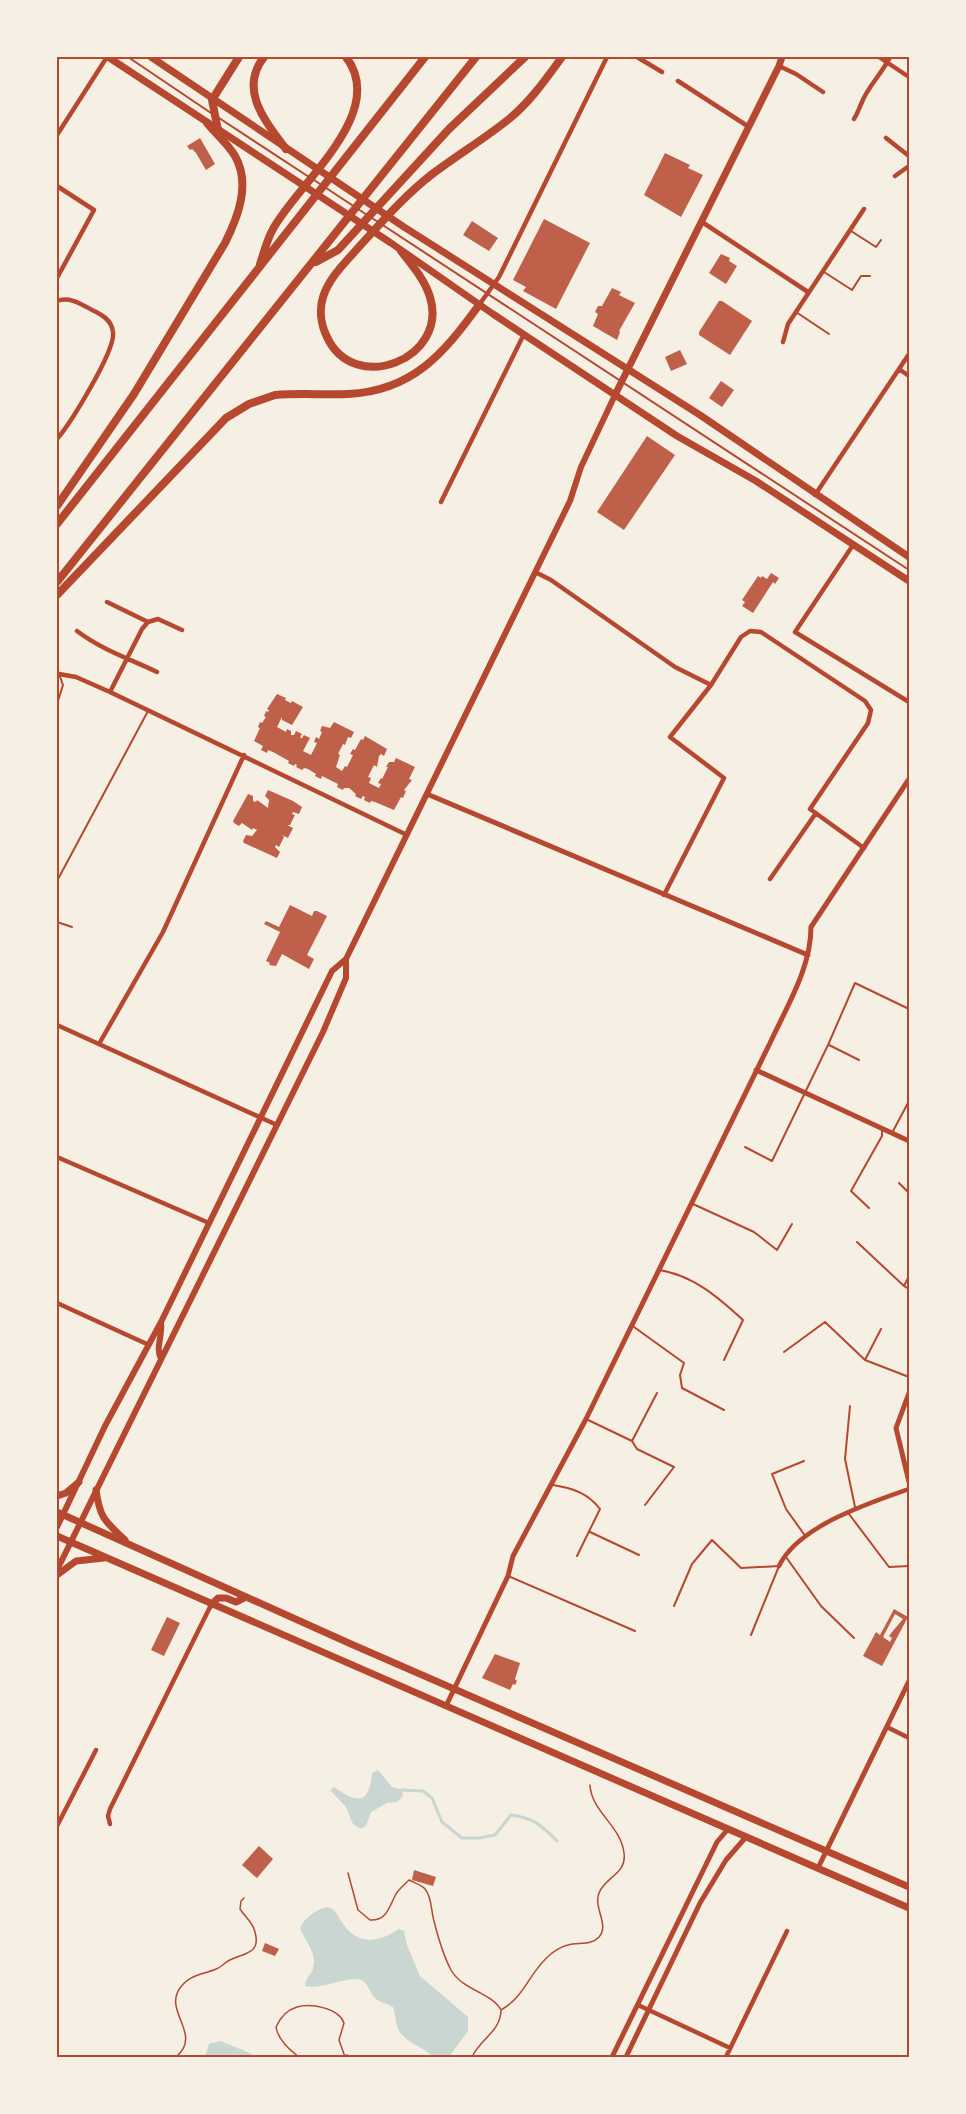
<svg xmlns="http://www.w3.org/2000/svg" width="966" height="2114" viewBox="0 0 966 2114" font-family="'Roboto Condensed',sans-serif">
  <rect width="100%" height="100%" fill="#f6efe4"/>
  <!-- water -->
  <path fill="#c9d6d2" d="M378 1770 392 1787 402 1790 403 1796 397 1802 387 1803 371 1812 366 1826 361 1829 353 1824 346 1807 330 1790 334 1787C356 1802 369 1807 372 1773Z
    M327 1907C337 1909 338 1917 343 1924 358 1946 380 1942 399 1929L404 1931 407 1945 420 1976 468 2017V2031L449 2057H433C423 2046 407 2044 399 2031 395 2023 396 2015 393 2007 387 2003 381 2003 376 1999 369 1994 370 1984 361 1980 350 1975 322 1990 305 1986 305 1979 310 1976 313 1969 318 1954 305 1941 300 1928 305 1917 316 1910 327 1907Z
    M220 2041 250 2053 255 2057H205L209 2044Z"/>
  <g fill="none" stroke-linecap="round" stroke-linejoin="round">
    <!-- stream -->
    <path stroke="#c9d6d2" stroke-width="3" d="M402 1790 423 1791 432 1798 442 1822 462 1838H479L495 1835 511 1815C534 1818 541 1825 557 1841"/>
  </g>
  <!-- building -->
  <path fill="#bf614a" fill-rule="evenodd" d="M200 138 215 164 206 170 196 153 192 149 190 150 187 146Z
    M665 153 690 165 688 168 703 175 681 217 644 195Z
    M544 219 590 243 556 309 523 291 526 287 513 280Z
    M472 221 498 238 489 251 463 235Z
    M721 254 730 258 729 261 737 266 726 284 709 273Z
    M612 288 621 292 619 295 635 303 619 331 620 332 617 340 593 326 598 314 595 312 598 306H602Z
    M719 301H722L752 321 730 355 699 335V332Z
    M680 350 687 364 671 371 665 357Z
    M721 381 734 390 722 407 709 398Z
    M647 436 675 455 624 530 597 512Z
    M771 573 779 578 775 584 773 582 753 613 742 606 745 602 742 600 758 576 761 578 762 576 767 579Z
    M277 694 286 698 285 700 291 703 292 701 303 707 292 725 282 720V717L277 727 286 732 287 729 291 731V735H294L296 731 302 734 300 738H302L304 735 310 738 303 751 311 755 317 743 314 742 316 737 319 739 322 732 320 731 322 726 330 728 334 722 354 732 351 738 348 737 345 745 343 744 338 754 340 755 336 767 342 771 345 766 347 767 353 755 350 754 353 749 355 750 361 739 363 740 365 736 387 749 384 756 381 754 379 756 377 767 374 765 368 777 371 778 369 783 379 788 381 784 378 783 381 778 382 779 388 767H386L389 762H394L396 758 415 767 409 779 412 780 404 790 406 791 403 798 401 797 394 810 375 802 371 801 370 803 364 800 365 797 363 796 361 799 355 796 356 794 349 788H344L343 790 337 787 338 784 322 776 321 779 315 776 316 774 308 769 304 768 302 770 296 767 297 765 295 764 294 766 288 763 289 761 273 752 268 750 267 753 261 750 263 746 254 741 260 728 258 727 260 722 262 723 266 717 264 716 266 711 268 712 269 710 267 709Z
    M268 790 293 801 302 807 299 814 293 812 292 814 295 815 290 825H287L293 828 288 838 282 835 284 837 279 847 276 845 275 847 280 852 277 858 244 843 243 841 246 835 252 836 257 830 253 828 252 830 242 823 239 826 234 823 233 821 248 794 253 796V801L256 802 257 800 268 808 269 800 265 796Z
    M290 905 312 916 314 911H317L327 916 307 955 314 959 309 969 282 954 276 966 269 965 270 963 266 961 280 932 264 924 266 921 279 927Z
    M894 1609 908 1617 882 1666 863 1656 876 1632 880 1635ZM895 1614 903 1619 892 1632 889 1636 892 1638 890 1642 883 1637Z
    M167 1617 180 1623 164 1656 151 1650Z
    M495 1654 520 1663 515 1679 517 1681 515 1685 513 1684 510 1690 482 1678Z
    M259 1846 273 1859 257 1878 242 1865Z
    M414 1870 436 1877 433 1886 412 1880Z
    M265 1943 279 1949 275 1956 262 1951Z"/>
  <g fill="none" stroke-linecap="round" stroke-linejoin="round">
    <!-- path -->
    <path stroke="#b5482f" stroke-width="1.5" d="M348 1873 358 1910 370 1920C387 1921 389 1907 396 1894 399 1889 405 1884 409 1880 415 1883 422 1885 425 1889 432 1897 431 1911 434 1921 438 1937 443 1955 451 1970 463 1991 491 1992 501 2010 526 1996 529 1971 552 1953 557 1950 562 1946 568 1945 578 1942 591 1946 599 1937 610 1925 593 1908 599 1893 605 1877 627 1874 624 1853 621 1826 591 1811 590 1785
      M346 2055 353 2057
      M176 2057C203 2034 163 2012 180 1988 190 1974 202 1975 216 1969 222 1967 226 1961 232 1959 245 1953 261 1953 255 1932 253 1922 245 1917 240 1909L241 1901 244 1898
      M299 2057C290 2050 278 2040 276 2027 280 2018 287 2010 297 2007 311 2003 339 2008 344 2023L339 2040 345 2057
      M472 2057C480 2039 500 2032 501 2011"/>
    <!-- service -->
    <path stroke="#b5482f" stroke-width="2" d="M128 57 211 113
      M219 118 309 177
      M314 180 367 215
      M372 218 909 570
      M851 231 876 247 881 240
      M824 272 852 290 861 276H870
      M796 312 829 334
      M57 704 63 685 59 674
      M57 881 148 711
      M57 922 72 927
      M829 1045 859 1060
      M892 1133 909 1101
      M745 1147 772 1161 828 1045 855 983 909 1009
      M899 1183 909 1193
      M693 1204 754 1232 777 1250 792 1224
      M869 1208 851 1191 882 1136V1130
      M857 1242 904 1286
      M659 1270C693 1275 719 1298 743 1320L724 1360
      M909 1276 904 1286 909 1289
      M634 1327 684 1363 680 1375 682 1388 724 1410
      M784 1352 825 1322 865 1360 909 1377
      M865 1360 881 1329
      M850 1406 845 1459 855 1507
      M586 1419 632 1441 637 1449 674 1467 645 1505
      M632 1441 657 1393
      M804 1461 772 1474 786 1509 806 1537
      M553 1485C572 1488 588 1493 600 1509L577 1556
      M849 1514 889 1567 909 1566
      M590 1532 639 1555
      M786 1557 821 1606 854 1638
      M508 1576 635 1631
      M674 1606 692 1564 712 1540 741 1568 779 1566 751 1635"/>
    <!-- minor -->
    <path stroke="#b5482f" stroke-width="4.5" d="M637 57 662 72
      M879 57 909 77
      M779 66 796 74 823 92
      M678 81 749 127
      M854 119C858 113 859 108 862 102 867 88 883 72 890 57
      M57 135 107 57
      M886 138 909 156
      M895 176 909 166
      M57 186 94 210 57 278
      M702 222 808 292
      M57 301C69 296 81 304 92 310 101 314 112 320 113 332 116 350 70 424 57 439
      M479 305 499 277 607 57
      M783 342 788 324 864 209
      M899 369 909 376
      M815 495 909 354
      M441 502 524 334
      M853 545 795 632 909 702
      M535 572 551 580 675 667 711 685 741 637 750 631 761 632 865 701 871 710 868 723 810 809 864 848
      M107 602 148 622
      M77 631C102 650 130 659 157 672
      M59 674 76 677 110 692 407 835
      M110 692 142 629 148 622 158 619 182 630
      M770 879 816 813
      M664 895 724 778 670 737 711 685
      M57 1025 277 1125
      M99 1044 163 932 244 755
      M57 1157 209 1223
      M57 1303 149 1345
      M779 1566C798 1526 869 1503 909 1489
      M887 1727 909 1738
      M110 1824 108 1816 110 1809 211 1605
      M57 1826 96 1750
      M638 2005 730 2048
      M726 2057 787 1931"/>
    <!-- tertiary -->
    <path stroke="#b5482f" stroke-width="5" d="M427 794 808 955
      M756 1070 909 1141
      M909 1393 896 1428 909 1482
      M446 1706 508 1576 513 1556 586 1419 770 1043C787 1006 811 968 811 927L909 779
      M818 1868 909 1681
      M612 2057 717 1842 728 1829
      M626 2057 700 1903 726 1860 746 1837"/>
    <!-- secondary -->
    <path stroke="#b5482f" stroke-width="6" d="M161 1323C163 1336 155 1347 161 1359
      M57 1527 105 1426 161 1322 332 971 346 959 570 501 581 467 615 395
      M57 1570 323 1032 346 978V960"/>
    <!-- primary -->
    <path stroke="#b5482f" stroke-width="7" d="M108 57 391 243 493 314 677 436 756 481 909 581
      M151 57 404 227 700 415 909 557
      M615 395 779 66 782 57
      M96 1490C100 1519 105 1521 125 1540
      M57 1496 66 1493 79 1482
      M57 1512 351 1644 909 1887
      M57 1536 909 1908
      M57 1575 76 1561 104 1558
      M211 1605 218 1598H226L236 1602 246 1597"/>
    <!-- motorway -->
    <path stroke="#b5482f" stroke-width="8" d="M264 57C238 90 266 122 286 149
      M218 130 212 100 239 57
      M401 251C412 265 425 280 430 297 449 359 354 396 327 337 321 325 319 310 323 297 329 278 344 264 357 249 381 223 403 197 431 175 456 156 484 139 509 119 530 102 546 79 562 57
      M316 262 338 250 449 129 525 57
      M260 264C264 253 267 239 273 229 298 183 389 113 346 57
      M57 506 134 394 225 243C238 217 251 184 235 156 228 144 216 134 207 123
      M57 524 425 57
      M57 582 476 57
      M57 595 226 418 249 404 275 395C299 393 324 395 348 394 413 391 444 353 479 305"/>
  </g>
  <!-- border -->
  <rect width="966" height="2114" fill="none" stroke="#f6efe4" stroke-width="117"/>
  <rect x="58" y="58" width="850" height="1998" fill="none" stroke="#b5482f" stroke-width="2"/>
</svg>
